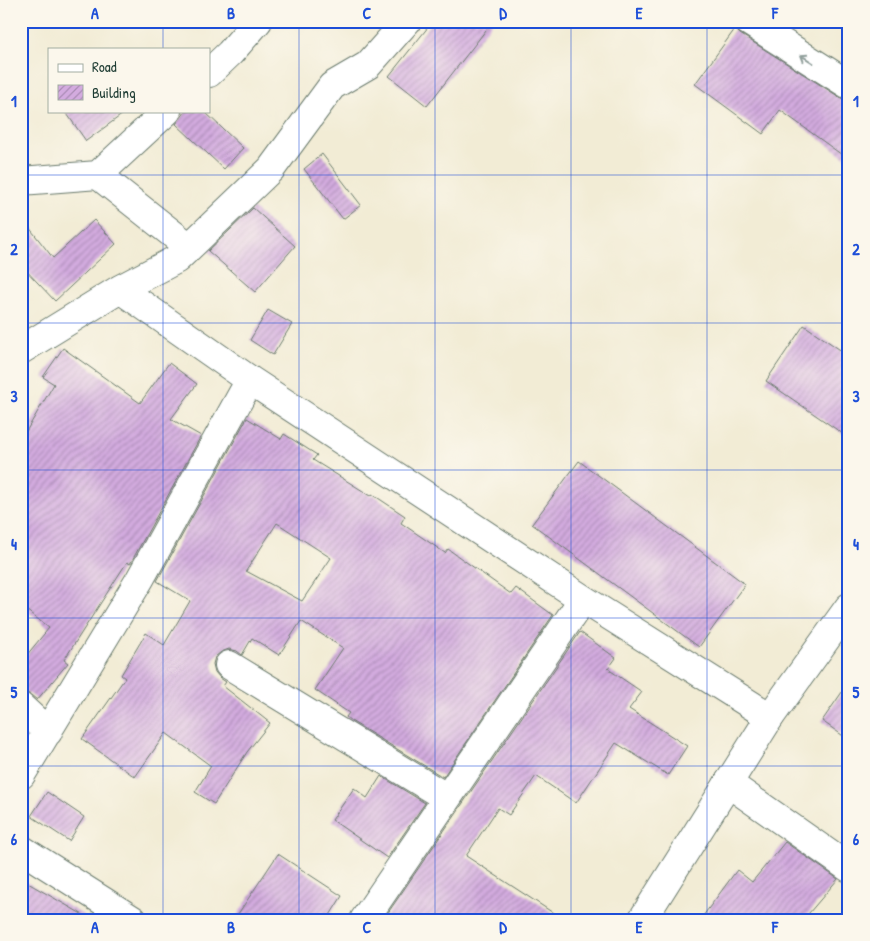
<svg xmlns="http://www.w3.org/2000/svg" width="870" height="941" viewBox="0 0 870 941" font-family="'Patrick Hand',sans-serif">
  <defs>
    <pattern id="building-hatch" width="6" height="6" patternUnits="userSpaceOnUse" patternTransform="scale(1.25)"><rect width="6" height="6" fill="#d3abdf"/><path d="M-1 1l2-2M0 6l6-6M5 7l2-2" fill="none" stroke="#ab8cb6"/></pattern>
  </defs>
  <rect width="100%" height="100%" fill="#fbf7ec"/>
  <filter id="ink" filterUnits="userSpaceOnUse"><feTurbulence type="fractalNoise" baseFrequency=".02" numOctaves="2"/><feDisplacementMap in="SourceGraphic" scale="10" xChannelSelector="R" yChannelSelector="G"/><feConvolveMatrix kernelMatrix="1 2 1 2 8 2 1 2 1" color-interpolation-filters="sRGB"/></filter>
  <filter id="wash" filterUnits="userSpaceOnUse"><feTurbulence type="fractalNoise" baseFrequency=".0096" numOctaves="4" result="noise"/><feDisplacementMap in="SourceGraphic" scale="20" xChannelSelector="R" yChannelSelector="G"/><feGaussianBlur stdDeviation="1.12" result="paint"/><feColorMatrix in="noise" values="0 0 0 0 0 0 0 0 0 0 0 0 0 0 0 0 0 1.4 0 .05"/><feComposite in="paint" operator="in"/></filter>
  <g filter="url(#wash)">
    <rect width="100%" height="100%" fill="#f2ecd5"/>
    <g id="blocks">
      <!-- building -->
      <path fill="url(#building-hatch)" fill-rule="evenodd" d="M433 21H493L427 106 389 76Z
        M735 29 740 34 841 98 849 101V160L780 110 763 134 695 84Z
        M65 111H127L86 141Z
        M186 111H204L243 148 224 169 176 124Z
        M322 154 361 205 343 219 304 169Z
        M253 208 295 246 255 292 208 251Z
        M21 217 53 258 94 220 116 244 55 301 21 265Z
        M268 310 292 324 273 355 250 340Z
        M804 325 849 356V438L766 381Z
        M63 348 140 403 169 363 197 384 171 419 201 436 130 564 127 562 64 660 68 663 37 700 31 695 25 692H21V662L49 628 21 606V440L54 384 43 377Z
        M247 418 281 439 284 434 317 455 313 460 371 496 372 494 405 516 401 523 445 553 448 549 511 594 516 588 553 615 443 777 351 721 346 717 349 713 315 690 343 648 301 621 279 655 252 638 242 655 237 651 229 649 221 652 215 657 213 664 215 672 220 678 226 682 223 686 270 723 247 752 214 804 195 792 211 766 166 733 135 777 82 739 125 678 121 675 146 633 164 645 190 601 157 581ZM277 523 331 558 302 601 246 571Z
        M579 461 745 584 699 647 532 524Z
        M580 632 616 658 608 669 642 692 629 709 687 746 668 775 616 743 576 803 536 776 509 815 498 808 466 856 564 920H383Z
        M849 682V740L822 721Z
        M381 776 425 803 387 858 332 820 354 788 367 798Z
        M47 792 84 817 69 841 31 816Z
        M785 842 838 879 803 920H700L737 870 752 882Z
        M278 854 342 896 327 920H234Z
        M21 879 92 920H21Z"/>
    </g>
  </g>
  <g filter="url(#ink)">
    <use href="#blocks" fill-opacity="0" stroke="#697a6c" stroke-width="1"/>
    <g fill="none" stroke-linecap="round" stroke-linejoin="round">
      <defs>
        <path id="street" d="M209 73 230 53 258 21
          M98 175 167 111
          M21 181 98 175 189 247
          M120 289 250 380 583 599 770 717
          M21 350 120 289 177 259 271 169 332 86 368 65 407 21
          M229 665 447 798
          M21 707 48 732
          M21 775 140 579 250 380
          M728 783 849 868
          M21 849 133 920
          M364 920 583 599"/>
        <path id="secondary" d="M642 920 770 717 849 607"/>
        <path id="highway" d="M748 21 849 85"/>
      </defs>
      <!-- street casing -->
      <use href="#street" stroke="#697a6c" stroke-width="30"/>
      <!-- secondary casing -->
      <use href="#secondary" stroke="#697a6c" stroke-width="30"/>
      <!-- highway casing -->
      <use href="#highway" stroke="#697a6c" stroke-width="30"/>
      <!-- street -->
      <use href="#street" stroke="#fff" stroke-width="28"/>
      <!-- secondary -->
      <use href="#secondary" stroke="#fff" stroke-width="28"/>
      <!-- highway -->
      <use href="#highway" stroke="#fff" stroke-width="28"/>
    </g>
    <!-- one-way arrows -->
    <defs><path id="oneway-shaft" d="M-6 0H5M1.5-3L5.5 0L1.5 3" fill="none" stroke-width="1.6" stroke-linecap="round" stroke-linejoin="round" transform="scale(1.25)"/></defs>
    <use stroke="#8f9e9a" href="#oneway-shaft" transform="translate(807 59) rotate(-148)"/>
  </g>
  <!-- grid -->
  <path fill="none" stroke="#1d4ed8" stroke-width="1" stroke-opacity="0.55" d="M163 21V49M299 21V920M435 21V920M571 21V920M707 21V920M163 111V920M21 175H849M21 323H849M21 470H849M21 618H849M21 766H849"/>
  <!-- margin -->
  <rect width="870" height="941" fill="none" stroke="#fbf7ec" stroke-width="55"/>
  <!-- legend -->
  <rect x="48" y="48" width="162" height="65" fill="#fbf7ec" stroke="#a3ada2"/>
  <rect x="58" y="64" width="25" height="8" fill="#ffffff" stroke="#a3ada2"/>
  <text x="92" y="72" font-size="15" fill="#1f3d34">Road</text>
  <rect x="58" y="85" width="25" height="15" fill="url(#building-hatch)" stroke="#a3ada2"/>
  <text x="92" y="98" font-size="15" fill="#1f3d34">Building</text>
  <rect x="28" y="28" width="814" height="886" fill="none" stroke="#1d4ed8" stroke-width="2"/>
  <g font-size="16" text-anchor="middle" font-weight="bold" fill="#1d4ed8">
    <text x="95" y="19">A</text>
    <text x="231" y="19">B</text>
    <text x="367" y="19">C</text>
    <text x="503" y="19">D</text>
    <text x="639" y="19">E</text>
    <text x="775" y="19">F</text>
    <text x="14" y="107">1</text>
    <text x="856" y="107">1</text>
    <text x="14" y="255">2</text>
    <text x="856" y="255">2</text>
    <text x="14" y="402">3</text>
    <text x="856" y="402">3</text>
    <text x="14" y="550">4</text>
    <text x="856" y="550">4</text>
    <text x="14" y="698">5</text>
    <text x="856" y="698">5</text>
    <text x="14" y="845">6</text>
    <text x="856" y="845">6</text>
    <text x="95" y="933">A</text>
    <text x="231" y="933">B</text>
    <text x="367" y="933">C</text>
    <text x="503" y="933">D</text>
    <text x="639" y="933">E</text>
    <text x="775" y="933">F</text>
  </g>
</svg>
